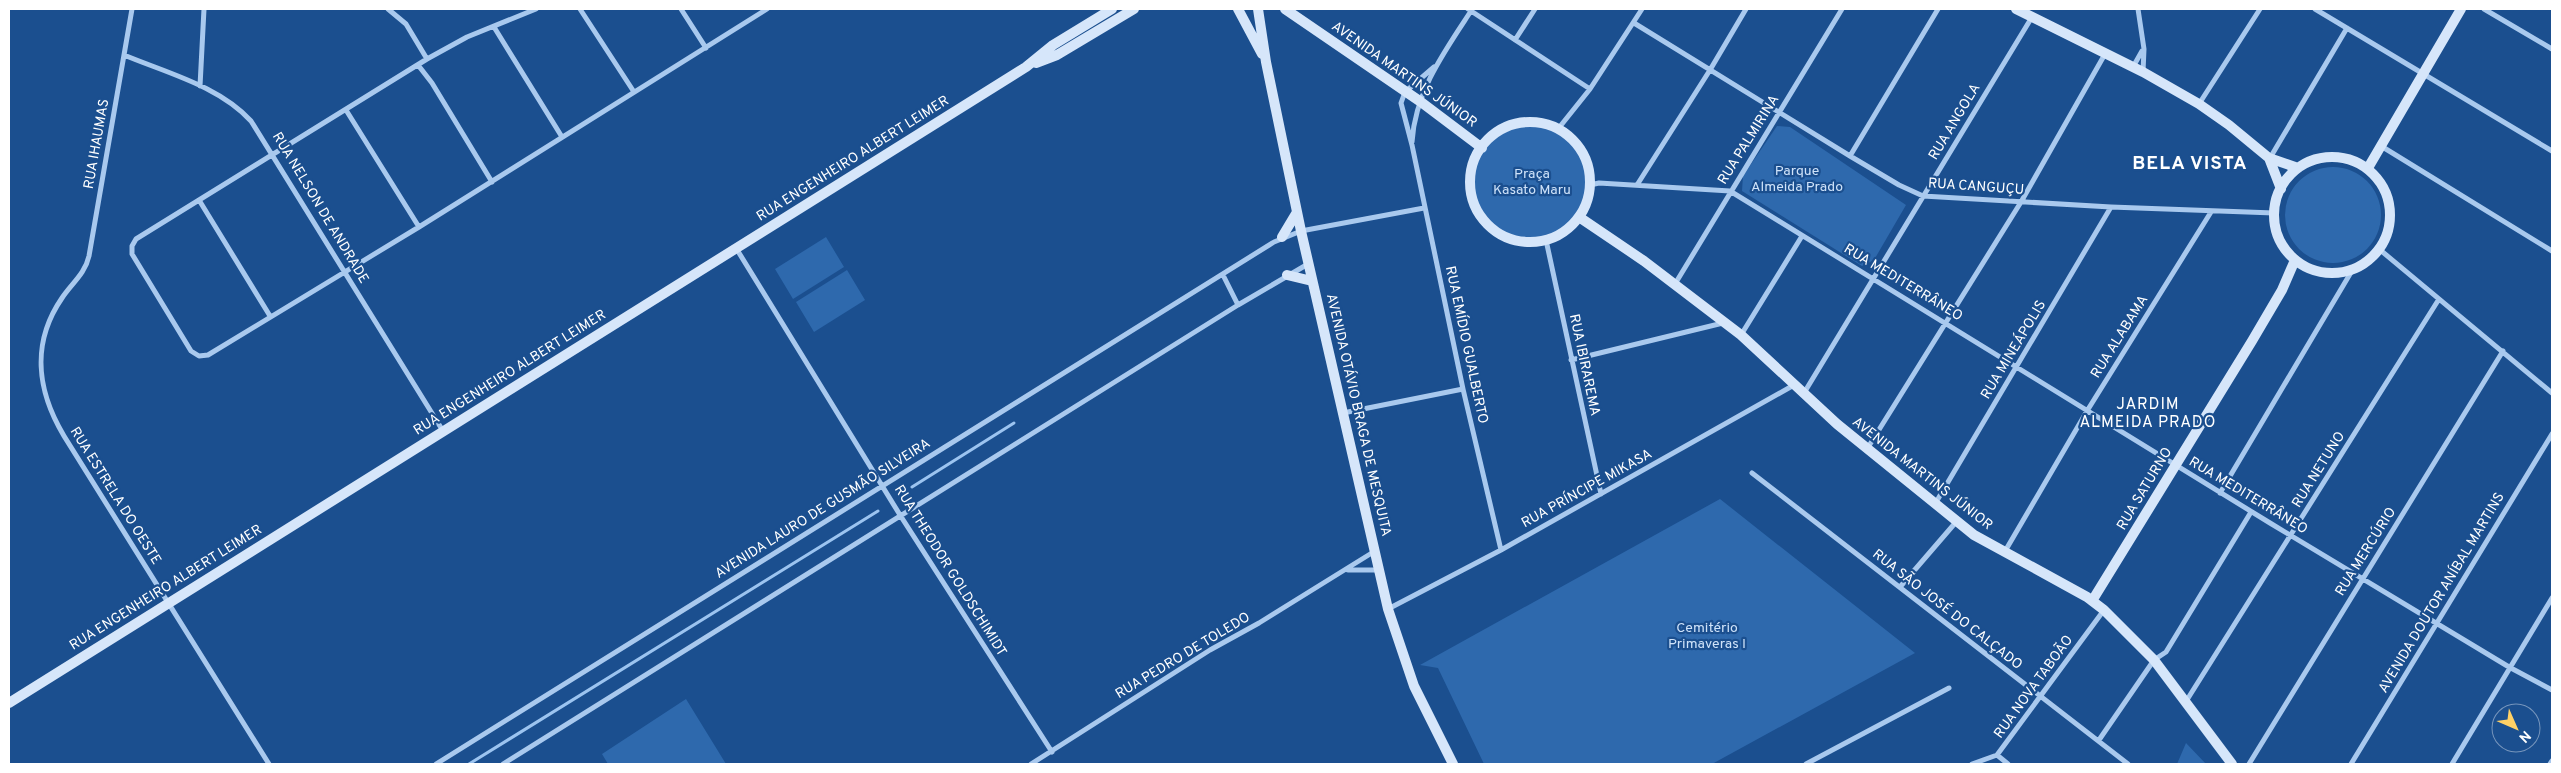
<svg xmlns="http://www.w3.org/2000/svg" width="2561" height="773" viewBox="0 0 2561 773" font-family="Overpass,sans-serif">
  <rect width="100%" height="100%" fill="#1b4f8f"/>
  <!-- green -->
  <path fill="#2e69ad" d="M1471 182a60 60 0 1 1 120 0a60 60 0 1 1-120 0Z
    M1777 126 1790 127 1906 205 1874 260 1862 266 1742 191 1743 176Z
    M2285 215a48 48 0 1 1 96 0a48 48 0 1 1-96 0Z
    M826 237 844 267 793 299 775 269Z
    M847 270 865 300 814 332 796 302Z
    M1720 499 1915 653 1712 764H1484L1438 668 1420 665Z
    M686 699 726 764H608L602 754Z
    M2186 743 2206 764H2177Z"/>
  <g fill="none" stroke-linecap="round" stroke-linejoin="round">
    <!-- stream -->
    <path stroke="#9cc4f0" stroke-width="3" d="M912 487 1014 423
      M469 764 878 511"/>
    <!-- street -->
    <path stroke="#a9c9ee" stroke-width="5" d="M132 9 89 256C85 274 72 283 62 298 31 343 37 391 64 436L269 764
      M388 9 406 24 427 59
      M536 9 467 37 427 59 136 239 132 246V254L191 351 199 356 208 355 419 227 767 9
      M580 9 634 92
      M681 9 706 48
      M1468 9 1590 89
      M2138 9 2144 49 2143 72
      M2315 9 2552 151
      M2484 9 2552 49
      M1634 23 1850 156 1899 185 1923 196 2111 207 2274 213
      M494 27 562 137
      M1515 40 1535 9
      M124 55C167 73 219 86 251 121L443 431
      M418 65 432 83 492 182
      M1434 67 1405 92 1401 103 1412 145 1463 389 1501 550
      M2133 67 2142 51
      M200 86 204 9
      M2199 104 2260 9
      M346 110 419 227
      M1558 129 1590 89 1642 9
      M1412 142C1415 92 1444 52 1471 11
      M2381 146 2552 251
      M1850 156 1938 9
      M2270 158 2347 28
      M1590 185 1599 183 1730 191 2270 523 2509 667 2552 690
      M1637 185 1710 70 1746 9
      M199 200 270 316
      M1546 240 1601 494
      M736 248 900 515 1052 752
      M2379 249 2552 393
      M1223 275 1238 305
      M1675 284 1842 9
      M1741 335 1802 236
      M1571 360 1723 323
      M1804 393 2032 17
      M1343 413 1463 389
      M1867 449 2021 202 2105 54
      M1752 473 2128 764
      M2220 493 2353 269
      M1935 504 2111 207
      M2004 553 2087 411 2211 212
      M1348 570H1379
      M1900 587 1956 522
      M1388 609 1501 550 1794 385
      M2185 703 2439 299
      M2099 740 2154 660 2166 652 2251 512
      M1997 755 2008 764
      M436 764 1274 242 1301 231 1424 208
      M503 764 1238 305 1308 264
      M1031 764 1210 650 1259 623 1375 551
      M1806 764 1949 688
      M1972 764 1997 755 2104 610
      M2249 764 2503 351
      M2351 764 2552 434
      M2452 764 2552 598
      M2550 764 2552 761"/>
    <!-- secondary -->
    <path stroke="#d6e6fa" stroke-width="10" d="M1238 9 1262 54
      M1258 9 1266 62 1301 231 1388 609 1414 686 1453 764
      M1285 9 1421 102 1482 148
      M2016 9 2143 72 2199 104 2229 125 2269 158 2298 168
      M1036 63 1057 55 1134 9
      M1470 182a60 60 0 1 1 120 0a60 60 0 1 1-120 0Z
      M2274 215a58 58 0 1 1 116 0a58 58 0 1 1-116 0Z
      M2269 158 2281 189
      M2368 168 2461 9
      M1579 217 1644 261 1741 335 1837 424 1974 535 2087 597 2104 610 2154 660 2232 764
      M1282 237 1297 212
      M1287 275 1312 281
      M2092 601 2252 341 2282 290 2295 260
      M9 703 1026 67 1053 45 1112 9"/>
  </g>
  <g text-anchor="middle" dominant-baseline="central" stroke-width="4.5" stroke-linejoin="round" paint-order="stroke">
    <!-- street labels -->
    <g font-size="14" fill="#fff" stroke="#1b4f8f">
      <text transform="translate(1404 75) rotate(35)">AVENIDA MARTINS JÚNIOR</text>
      <text transform="translate(1955 122) rotate(-59)">RUA ANGOLA</text>
      <text transform="translate(1749 140) rotate(-58)">RUA PALMIRINA</text>
      <text transform="translate(97 144) rotate(-80)">RUA IHAUMAS</text>
      <text transform="translate(853 159) rotate(-32)">RUA ENGENHEIRO ALBERT LEIMER</text>
      <text transform="translate(1976 187) rotate(4)">RUA CANGUÇU</text>
      <text transform="translate(320 208) rotate(59)">RUA NELSON DE ANDRADE</text>
      <text transform="translate(1903 283) rotate(31)">RUA MEDITERRÂNEO</text>
      <text transform="translate(2120 337) rotate(-58)">RUA ALABAMA</text>
      <text transform="translate(1466 345) rotate(78)">RUA EMÍDIO GUALBERTO</text>
      <text transform="translate(2014 350) rotate(-59)">RUA MINEÁPOLIS</text>
      <text transform="translate(1584 365) rotate(78)">RUA IBIRAREMA</text>
      <text transform="translate(510 373) rotate(-32)">RUA ENGENHEIRO ALBERT LEIMER</text>
      <text transform="translate(1358 415) rotate(77)">AVENIDA OTÁVIO BRAGA DE MESQUITA</text>
      <text transform="translate(2319 470) rotate(-58)">RUA NETUNO</text>
      <text transform="translate(1922 474) rotate(38)">AVENIDA MARTINS JÚNIOR</text>
      <text transform="translate(1587 489) rotate(-29)">RUA PRÍNCIPE MIKASA</text>
      <text transform="translate(2145 489) rotate(-59)">RUA SATURNO</text>
      <text transform="translate(115 496) rotate(58)">RUA ESTRELA DO OESTE</text>
      <text transform="translate(2248 496) rotate(31)">RUA MEDITERRÂNEO</text>
      <text transform="translate(823 509) rotate(-32)">AVENIDA LAURO DE GUSMÃO SILVEIRA</text>
      <text transform="translate(2366 552) rotate(-58)">RUA MERCÚRIO</text>
      <text transform="translate(950 571) rotate(58)">RUA THEODOR GOLDSCHIMIDT</text>
      <text transform="translate(166 588) rotate(-32)">RUA ENGENHEIRO ALBERT LEIMER</text>
      <text transform="translate(2442 593) rotate(-59)">AVENIDA DOUTOR ANÍBAL MARTINS</text>
      <text transform="translate(1947 610) rotate(38)">RUA SÃO JOSÉ DO CALÇADO</text>
      <text transform="translate(1183 656) rotate(-31)">RUA PEDRO DE TOLEDO</text>
      <text transform="translate(2034 687) rotate(-54)">RUA NOVA TABOÃO</text>
    </g>
    <!-- park labels -->
    <g font-size="14" fill="#cfe3fa" stroke="#1b4f8f">
      <text x="1797" y="171">Parque<tspan x="1797" dy="16">Almeida Prado</tspan></text>
      <text x="1532" y="174">Praça<tspan x="1532" dy="16">Kasato Maru</tspan></text>
      <text x="1707" y="628">Cemitério<tspan x="1707" dy="16">Primaveras I</tspan></text>
    </g>
    <!-- quarter labels -->
    <g font-size="16" letter-spacing="1" fill="#fff" stroke="#1b4f8f">
      <text x="2148" y="405">JARDIM<tspan x="2148" dy="18">ALMEIDA PRADO</tspan></text>
    </g>
    <!-- district labels -->
    <g font-size="19" font-weight="bold" letter-spacing="1" fill="#fff" stroke="#1b4f8f">
      <text x="2190" y="164">BELA VISTA</text>
    </g>
  </g>
  <!-- border -->
  <rect width="2561" height="773" fill="none" stroke="#ffffff" stroke-width="20"/>
  <!-- north arrow -->
  <g transform="translate(2516 728) rotate(135)"><circle r="24" fill="#1b4f8f" stroke="#7695bc"/>
  <path d="M0-4L9 19L0 12L-9 19Z" fill="#ffd166"/>
  <text y="-8" font-size="14" font-weight="bold" text-anchor="middle" fill="#ffffff">N</text>
  </g>
</svg>
